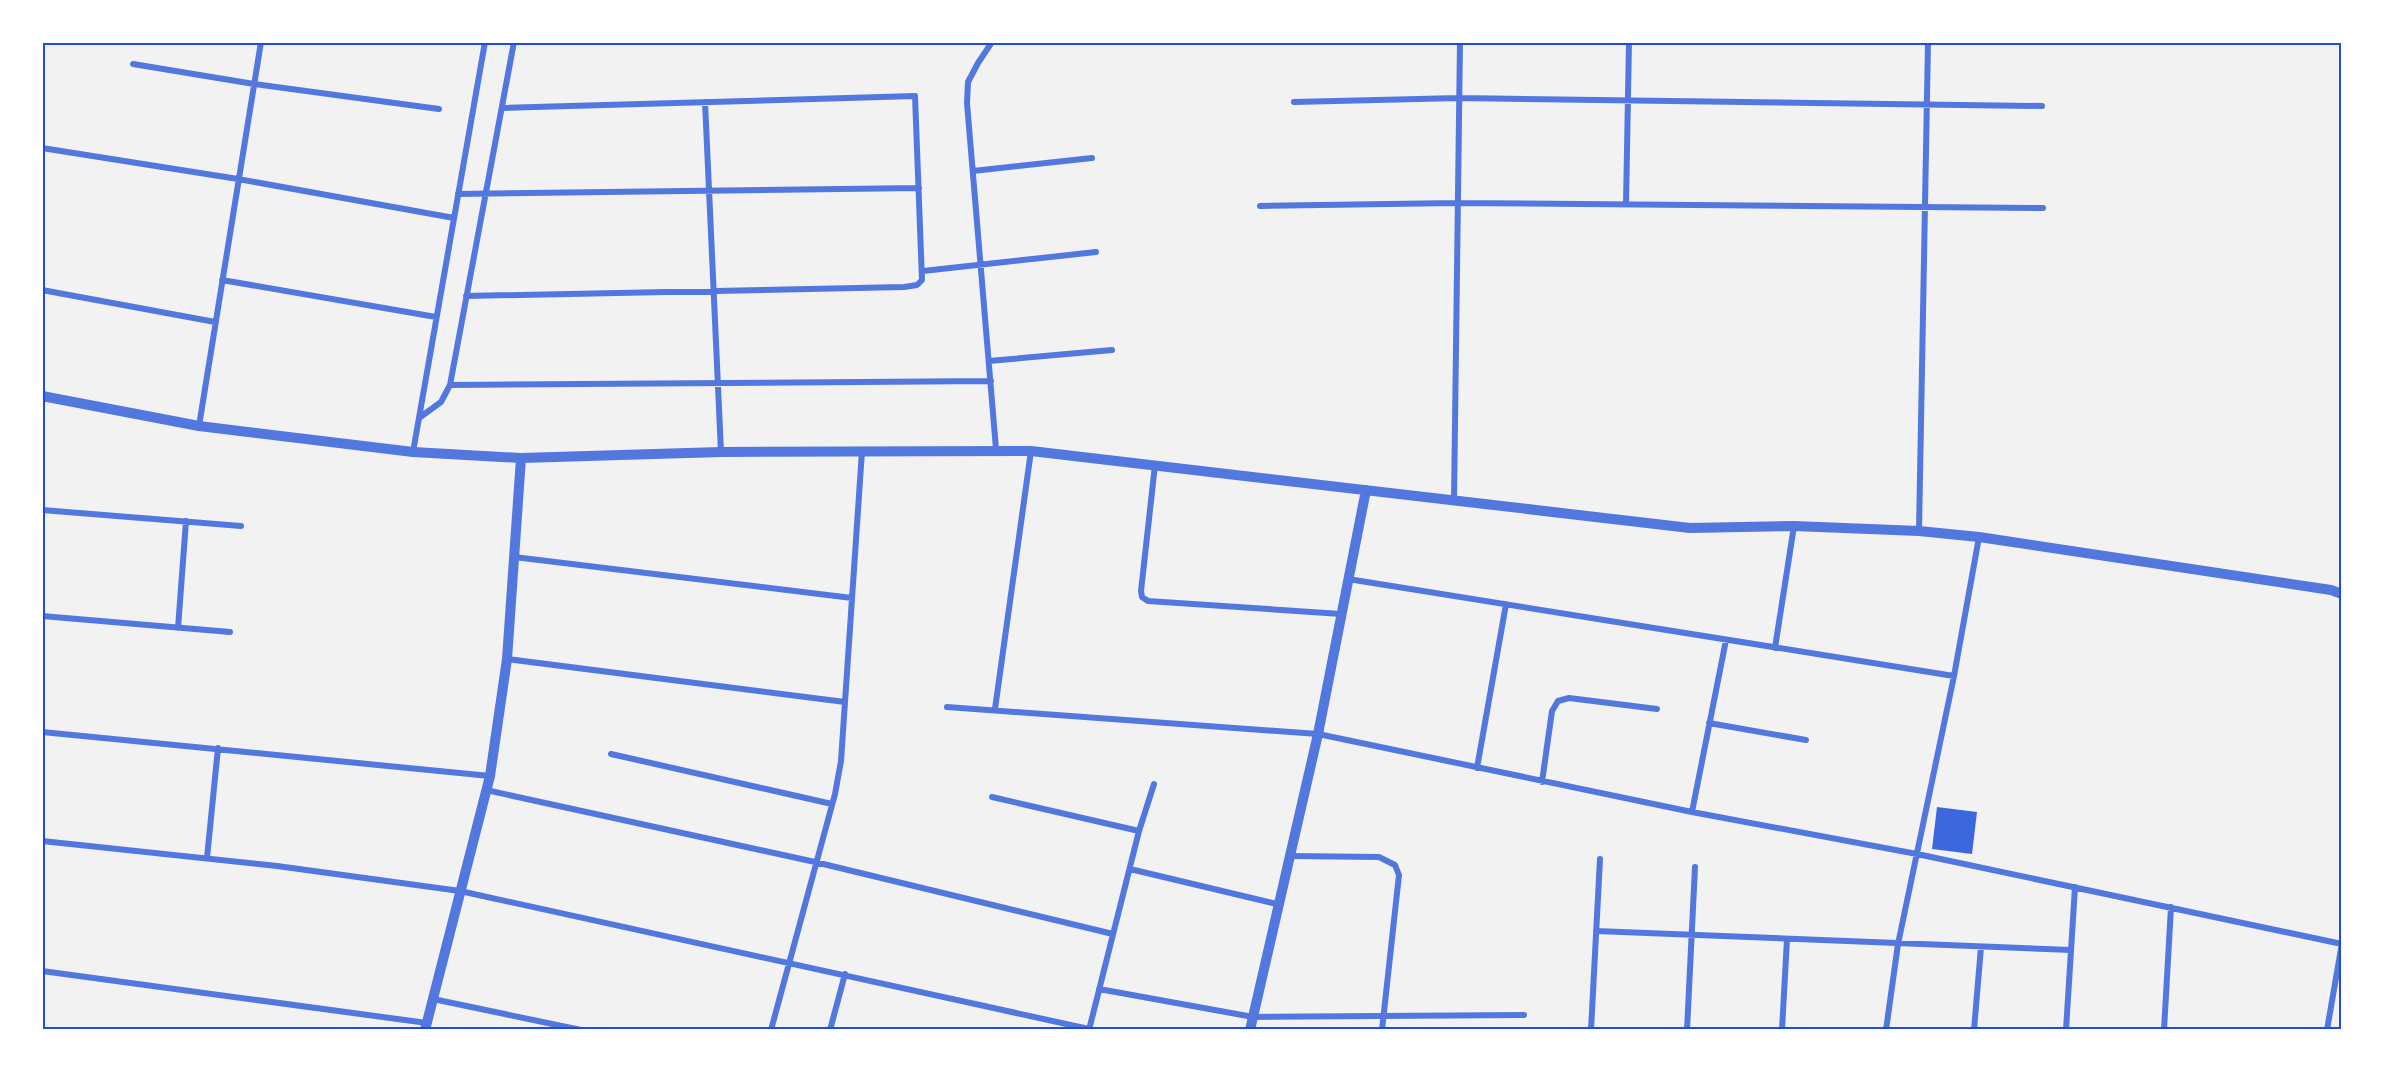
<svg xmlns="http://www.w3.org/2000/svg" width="2384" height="1072" viewBox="0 0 2384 1072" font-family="Helvetica,sans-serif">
  <rect width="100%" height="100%" fill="#f2f2f2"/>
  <!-- building -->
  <path fill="#3d67dc" d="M1937 807 1977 812 1972 854 1932 849Z"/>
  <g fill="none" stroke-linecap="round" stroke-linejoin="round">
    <!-- minor -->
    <path stroke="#5277de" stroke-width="6" d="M992 42 978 63 968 82 967 103 996 449
      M133 64 254 84 439 109
      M705 102 721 452
      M1294 102 1459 98 2042 106
      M42 148 238 179 454 218
      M973 171 1092 158
      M458 194 919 188
      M1626 204 1629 42
      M1260 206 1456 203 2043 208
      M923 271 1096 252
      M222 280 436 317
      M42 290 215 322
      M466 296 904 287 917 285 922 280 915 96 502 108
      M989 361 1112 350
      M450 385 991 381
      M419 418 441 402 450 385 514 42
      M199 426 261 42
      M413 452 485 42
      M1155 465 1141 591 1142 597 1148 601 1341 614
      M1454 500 1460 42
      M42 510 241 526
      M1919 531 1928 42
      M514 557 852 598
      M1348 579 1954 676
      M42 616 230 632
      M178 628 186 521
      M1775 648 1794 526
      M507 659 845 702
      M947 707 1318 734 1692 812 1917 854 2342 944
      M995 709 1031 451
      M1709 723 1806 740
      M42 732 490 776
      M611 754 832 804
      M1477 768 1506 604
      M1542 782 1552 711 1558 701 1569 698 1657 709
      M486 790 815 862 1113 934
      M992 797 1139 831
      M1692 812 1726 640
      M42 841 277 866 460 891 1089 1029
      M1289 856 1379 857 1395 865 1399 875 1382 1030
      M207 858 218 748
      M1130 869 1277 904
      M1596 931 2071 950
      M42 971 427 1023
      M1099 989 1253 1017 1524 1015
      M433 999 581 1030
      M771 1030 835 794 841 761 862 451
      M830 1030 845 974
      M1089 1030 1139 831 1154 784
      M1591 1030 1600 859
      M1687 1030 1695 867
      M1782 1030 1787 939
      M1886 1030 1898 944 1954 676 1979 537
      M1974 1030 1981 947
      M2066 1030 2075 887
      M2164 1030 2171 907
      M2327 1030 2342 943"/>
    <!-- tertiary -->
    <path stroke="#5277de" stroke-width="10" d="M42 396 199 426 413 452 521 458 721 452 1031 451 1690 528 1794 526 1919 531 1979 537 2331 590 2342 594
      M425 1030 490 776 507 659 521 458
      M1250 1030 1318 734 1366 490"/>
  </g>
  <!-- border -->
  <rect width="2384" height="1072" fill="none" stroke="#ffffff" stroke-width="87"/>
  <rect x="44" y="44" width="2296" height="984" fill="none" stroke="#1d4ed8" stroke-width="2"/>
</svg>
